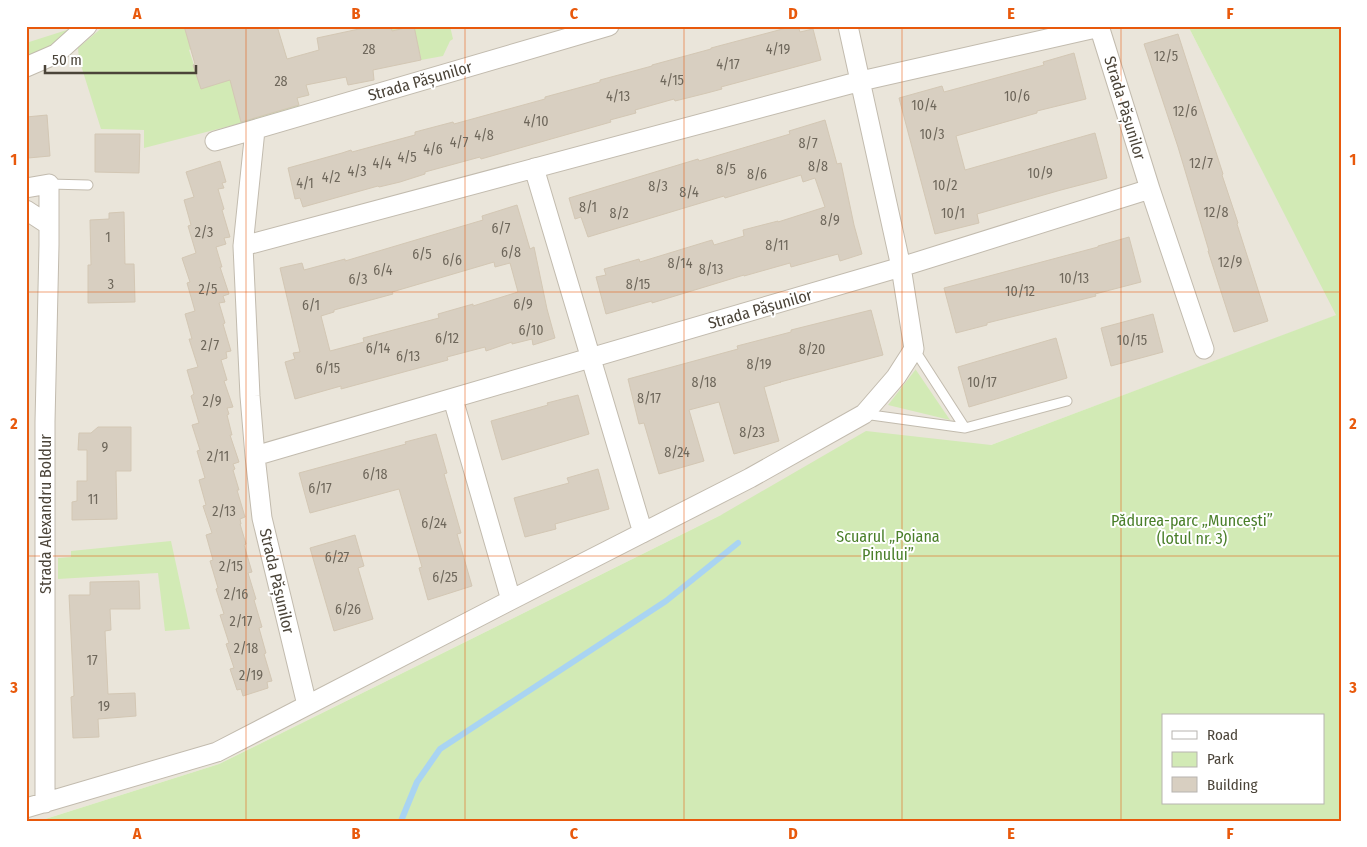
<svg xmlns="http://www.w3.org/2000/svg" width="1367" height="847" viewBox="0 0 1367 847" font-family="'Fira Sans Condensed',sans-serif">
  <rect width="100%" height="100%" fill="#f6f3ec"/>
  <!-- residential -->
  <path fill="#eae5da" d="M26 26H1188L1337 315 991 445 721 515 219 764 39 821H26Z"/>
  <!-- green -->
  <path fill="#d2eab5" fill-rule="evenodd" d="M70 26H73L51 49 26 58V43L70 29Z
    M104 26H184L191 49 189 50 194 65 281 39 287 59 298 56 309 95 297 98 300 108 144 148V130L101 129 79 59 78 48Z
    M391 26H450L453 39 450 41 443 56 421 60 414 27 392 31Z
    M1188 26H1341V821H39L219 764 721 515 866 431 991 445 1336 315ZM1163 716H1323V803H1163Z
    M916 369V370L950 420 888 405Z
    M171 541 190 629 165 631 158 573 58 579V558L71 557V551Z"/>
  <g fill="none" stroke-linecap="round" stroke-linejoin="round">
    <!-- stream -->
    <path stroke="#a9d4f2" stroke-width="6" d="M401 821 417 782 440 749 666 601 738 543"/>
  </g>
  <!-- building -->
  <path fill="#d8cfc1" stroke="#d3c7b4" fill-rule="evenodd" d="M184 26H277L287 59 319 50 317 38 373 26H391L392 31 414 26 421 60 373 70 374 80 348 85 346 77 306 85 309 95 297 98 299 105 241 122 230 80 201 89 193 65 195 64Z
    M794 26H798L800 32 813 29 821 60 721 87 722 89 707 93 675 101 674 99 635 110 636 113 610 120 611 122 502 153 481 159 480 157 425 172V174L400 182 379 187 378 186 303 207 300 198 295 199 288 168 342 153 351 150 352 152 415 135V132L453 122 454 124 545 99V97L600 82V80L652 66V65L711 49V48Z
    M1178 34 1223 174 1222 175 1238 223 1237 224 1268 321 1234 332 1208 251H1209L1178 147 1144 44Z
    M1074 53 1086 99 1037 111V113L956 136 965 170 1095 133 1107 178 1061 190 977 214 979 223 935 234 899 98 942 86 944 92 1044 65 1043 62Z
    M47 115 50 156 28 158V152L26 153V117Z
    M825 120 837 164 841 163 854 225 862 254 840 261 838 254 791 267 790 263 744 276V275L652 303V301L606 314 596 277 606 275 604 269 639 259 640 262 712 240 714 245 744 236 743 230 778 221V222L825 207 815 178 803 182 801 175 725 198 724 196 588 237 581 217 575 219 569 198 698 159 699 161 790 134 789 131Z
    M95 134H140L139 173 95 172Z
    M220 161 226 182 222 183 224 188 218 189 224 209 222 210 230 237 224 238 226 244 216 247 222 267H220L229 294 223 296 225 302 219 303 225 323 223 324 231 351 226 352 227 358 221 360 227 380 224 381 233 407 227 408 229 414 227 415 232 435H230L239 462 233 464 235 469 233 470 239 490H237L245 517 240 519 241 524H240L246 544 244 545 252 572 248 573 256 599 254 600 262 627 259 628 266 653 264 654 272 681 267 682 268 688 243 696 241 689 237 690 230 669 234 668 226 644 229 643 220 615 224 614 216 589 218 588 210 561 213 560 206 535 212 533 203 506 206 505 199 480 205 478 197 451 200 450 192 425 199 423 191 396 194 394 187 370 198 367 189 339H192L185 314 195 311 187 283 190 282 182 258 196 253 188 226 191 225 184 200 194 197 186 172Z
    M517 205 530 249 534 247 547 309 555 338 533 345 532 339 512 344V342L486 351 485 347 447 357 448 360 341 389V386L295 399 285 362 295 359 293 353 300 352 280 268 302 263 304 270 345 259V261L483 220 482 216ZM494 262 495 267 510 263 518 292 473 306V304L438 314 439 318 363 338 364 342 330 351 321 316 334 312V310L393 294 392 292Z
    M124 212 125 264H134L135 302 88 303V265H91L90 220 109 219V213Z
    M1129 237 1141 282 1095 294 1096 296 987 323V325L956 333 944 288 1098 247V246Z
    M871 310 883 355 780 382H781L764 387 779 441 734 454 719 402 689 410 704 461 659 474 644 423 639 424 628 379 738 349 737 346 791 332V330Z
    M1153 314 1163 352 1111 366 1101 328Z
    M1056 338 1067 378 969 407 958 367Z
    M578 395 589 434 502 460 491 421 548 405 547 403Z
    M98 427H131V471H116L117 519 72 520V502L77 501V481H87V450H78L79 433H91Z
    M436 434 447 473 444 474 461 533 457 534 472 586 428 600 419 568 422 567 399 489 310 513 299 473 406 444 405 442Z
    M598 469 609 509 555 524 556 529 525 537 514 498 569 483 567 478Z
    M355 535 364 566 358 568 373 619 334 631 310 548Z
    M139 581 140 609H110L111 630 105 631 108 694 135 693 136 716 98 719 99 737 73 738 71 697 74 696 69 595H90V582Z"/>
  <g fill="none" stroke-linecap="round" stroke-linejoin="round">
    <defs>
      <path id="service" d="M49 184 88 185
        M914 349 965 428
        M864 414 965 428 1067 401"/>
      <path id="minor" d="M1099 26 1150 189 1204 349
        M26 67 56 54 87 26
        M255 130 243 246 250 396 255 456 262 518 307 705
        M215 141 609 26
        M534 168 643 533
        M26 188 49 184V245L45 422V803
        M26 210 49 225
        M243 246 861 81 1100 27
        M453 399 511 600
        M255 456 901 267 1150 189
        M26 808 217 752 511 600 750 478 864 414 896 377 914 349 901 267 848 26"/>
    </defs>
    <!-- service casing -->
    <use href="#service" stroke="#c2bbae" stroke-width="11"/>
    <!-- minor casing -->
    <use href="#minor" stroke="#c2bbae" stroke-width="21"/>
    <!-- service -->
    <use href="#service" stroke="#fff" stroke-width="9"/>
    <!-- minor -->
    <use href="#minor" stroke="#fff" stroke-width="19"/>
  </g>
  <!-- grid -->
  <path fill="none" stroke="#e8590c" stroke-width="1" stroke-opacity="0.55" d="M246 26V821M465 26V821M684 26V821M902 26V821M1121 26V821M26 292H1341M26 556H1341"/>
  <g text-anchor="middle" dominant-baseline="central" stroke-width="4" stroke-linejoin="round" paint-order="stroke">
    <!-- number labels -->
    <g font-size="14" fill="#6e675b">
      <text x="369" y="49">28</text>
      <text x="778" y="49">4/19</text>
      <text x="1166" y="56">12/5</text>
      <text x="728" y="64">4/17</text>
      <text x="672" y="80">4/15</text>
      <text x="281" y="81">28</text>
      <text x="618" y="96">4/13</text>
      <text x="1017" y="96">10/6</text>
      <text x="924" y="105">10/4</text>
      <text x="1185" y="111">12/6</text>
      <text x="536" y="121">4/10</text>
      <text x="932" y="134">10/3</text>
      <text x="484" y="135">4/8</text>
      <text x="459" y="142">4/7</text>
      <text x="808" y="143">8/7</text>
      <text x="433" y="149">4/6</text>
      <text x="407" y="157">4/5</text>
      <text x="382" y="163">4/4</text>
      <text x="1201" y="163">12/7</text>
      <text x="818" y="166">8/8</text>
      <text x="726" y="169">8/5</text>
      <text x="357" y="171">4/3</text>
      <text x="1040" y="173">10/9</text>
      <text x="757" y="174">8/6</text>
      <text x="331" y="177">4/2</text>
      <text x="305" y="183">4/1</text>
      <text x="945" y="185">10/2</text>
      <text x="658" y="186">8/3</text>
      <text x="689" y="192">8/4</text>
      <text x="588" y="207">8/1</text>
      <text x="1216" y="212">12/8</text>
      <text x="619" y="213">8/2</text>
      <text x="953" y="213">10/1</text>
      <text x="830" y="220">8/9</text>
      <text x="501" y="228">6/7</text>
      <text x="204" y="232">2/3</text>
      <text x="108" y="237">1</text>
      <text x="777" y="245">8/11</text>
      <text x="511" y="252">6/8</text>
      <text x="422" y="254">6/5</text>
      <text x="452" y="260">6/6</text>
      <text x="1230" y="262">12/9</text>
      <text x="680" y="263">8/14</text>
      <text x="711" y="269">8/13</text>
      <text x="383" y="270">6/4</text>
      <text x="1074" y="278">10/13</text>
      <text x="358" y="279">6/3</text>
      <text x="111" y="284">3</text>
      <text x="638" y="284">8/15</text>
      <text x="208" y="289">2/5</text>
      <text x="1020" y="291">10/12</text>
      <text x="523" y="304">6/9</text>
      <text x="311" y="305">6/1</text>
      <text x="531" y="330">6/10</text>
      <text x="447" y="338">6/12</text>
      <text x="1132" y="340">10/15</text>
      <text x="210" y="345">2/7</text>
      <text x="378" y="348">6/14</text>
      <text x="812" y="349">8/20</text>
      <text x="408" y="356">6/13</text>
      <text x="759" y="364">8/19</text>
      <text x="328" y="368">6/15</text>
      <text x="704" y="382">8/18</text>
      <text x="982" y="382">10/17</text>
      <text x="649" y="398">8/17</text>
      <text x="212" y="401">2/9</text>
      <text x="752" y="432">8/23</text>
      <text x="105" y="447">9</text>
      <text x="677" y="452">8/24</text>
      <text x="218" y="456">2/11</text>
      <text x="375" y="474">6/18</text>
      <text x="320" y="488">6/17</text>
      <text x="93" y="499">11</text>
      <text x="224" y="511">2/13</text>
      <text x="434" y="523">6/24</text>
      <text x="337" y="557">6/27</text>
      <text x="231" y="566">2/15</text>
      <text x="445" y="577">6/25</text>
      <text x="236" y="594">2/16</text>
      <text x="348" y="609">6/26</text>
      <text x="241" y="621">2/17</text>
      <text x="246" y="648">2/18</text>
      <text x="92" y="660">17</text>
      <text x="251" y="675">2/19</text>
      <text x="104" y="706">19</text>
    </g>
    <!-- street labels -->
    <g font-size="16" fill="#4b4439" stroke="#fff">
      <text transform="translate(420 81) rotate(-16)">Strada Pășunilor</text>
      <text transform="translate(1125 108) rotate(73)">Strada Pășunilor</text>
      <text transform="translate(760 309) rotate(-16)">Strada Pășunilor</text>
      <text transform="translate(45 514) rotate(-90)">Strada Alexandru Boldur</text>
      <text transform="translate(277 581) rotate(77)">Strada Pășunilor</text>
    </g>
    <!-- park labels -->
    <g font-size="16" fill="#4a7f2a" stroke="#fff">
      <text x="1192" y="520">Pădurea-parc „Muncești”<tspan x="1192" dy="18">(lotul nr. 3)</tspan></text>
      <text x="888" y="536">Scuarul „Poiana<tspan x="888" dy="18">Pinului”</tspan></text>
    </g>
  </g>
  <!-- border -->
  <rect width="1367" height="847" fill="none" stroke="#ffffff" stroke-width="55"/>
  <!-- legend -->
  <rect x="1162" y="714" width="162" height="90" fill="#ffffff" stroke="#b7b4b0"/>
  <rect x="1172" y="731" width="25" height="8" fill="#ffffff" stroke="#b7b4b0"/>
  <text x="1207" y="740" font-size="15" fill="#4b4439">Road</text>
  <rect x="1172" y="752" width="25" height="15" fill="#d2eab5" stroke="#b7b4b0"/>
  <text x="1207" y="764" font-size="15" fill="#4b4439">Park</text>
  <rect x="1172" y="777" width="25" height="15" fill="#d8cfc1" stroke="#b7b4b0"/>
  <text x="1207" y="790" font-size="15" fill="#4b4439">Building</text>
  <!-- scale -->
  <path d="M45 65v8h151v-8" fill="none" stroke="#4b4439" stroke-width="2.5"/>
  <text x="52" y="65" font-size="15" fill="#4b4439" stroke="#ffffff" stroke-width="4" paint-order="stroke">50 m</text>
  <rect x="28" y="28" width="1312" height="792" fill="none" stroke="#e8590c" stroke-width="2"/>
  <g font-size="16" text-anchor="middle" font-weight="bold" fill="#e8590c">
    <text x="137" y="19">A</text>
    <text x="356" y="19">B</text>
    <text x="574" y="19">C</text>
    <text x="793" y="19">D</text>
    <text x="1011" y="19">E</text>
    <text x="1230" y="19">F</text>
    <text x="14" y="165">1</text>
    <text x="1353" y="165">1</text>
    <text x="14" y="429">2</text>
    <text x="1353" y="429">2</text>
    <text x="14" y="693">3</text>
    <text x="1353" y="693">3</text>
    <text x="137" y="839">A</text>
    <text x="356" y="839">B</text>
    <text x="574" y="839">C</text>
    <text x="793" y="839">D</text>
    <text x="1011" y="839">E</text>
    <text x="1230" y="839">F</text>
  </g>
</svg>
